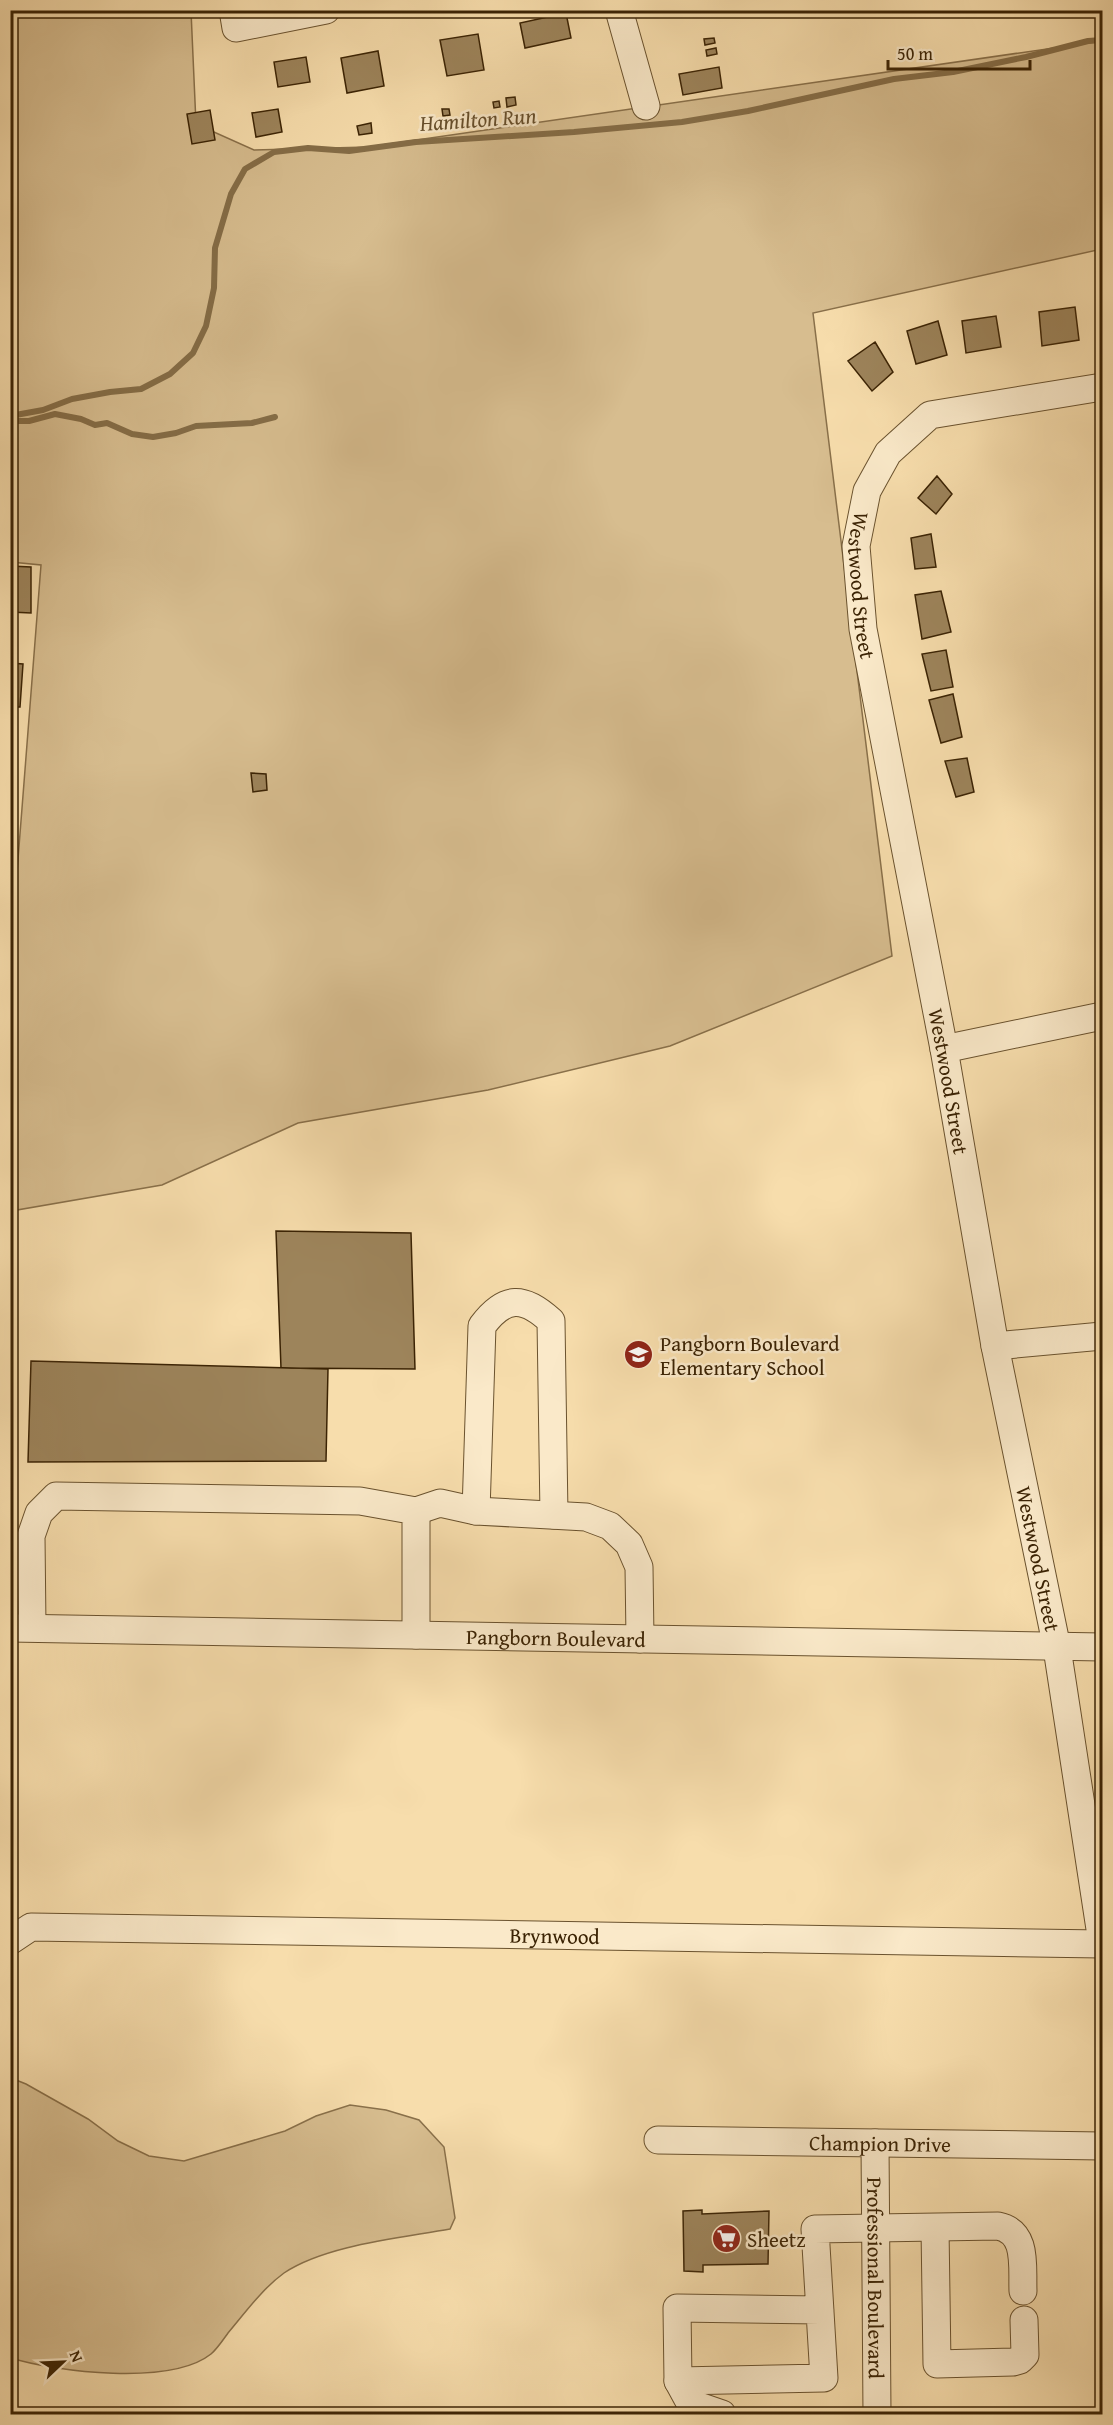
<svg xmlns="http://www.w3.org/2000/svg" width="1113" height="2425" viewBox="0 0 1113 2425" font-family="'Gentium Book Plus',serif">
  <rect width="100%" height="100%" fill="#f7ddac"/>
  <filter id="stains"><feTurbulence type="fractalNoise" baseFrequency=".00333" numOctaves="4"/><feColorMatrix values="0 0 0 0 .2 0 0 0 0 .09 0 0 0 0 .02 0 0 0 .5 -.17"/></filter>
  <radialGradient id="worn" r=".72"><stop offset=".6" stop-color="#630" stop-opacity="0"/><stop offset="1" stop-color="#630" stop-opacity=".3"/></radialGradient>
  <!-- green -->
  <path fill="#d7bd8f" stroke="#89704a" stroke-width="1.5" d="M11 11H191L196 124 254 150 368 147 1102 41V249L813 313 892 956 670 1046 488 1090 298 1123 162 1185 11 1211V949L41 565 11 562Z
    M11 2078 26 2084 88 2119 118 2141 149 2156 184 2161 285 2131 316 2116 350 2105 386 2110 419 2120 444 2147 455 2218 450 2229C401 2238 326 2245 284 2273 262 2289 245 2313 228 2333 223 2340 217 2349 211 2354 171 2386 56 2372 11 2358Z"/>
  <g fill="none" stroke-linecap="round" stroke-linejoin="round">
    <!-- stream -->
    <path stroke="#856d47" stroke-width="6" d="M10 416 43 410 72 399 110 392 141 389 170 374 193 353 206 326 214 288 215 248 231 194 245 169 274 152 308 148 349 151 416 142 574 132 682 122 748 111 894 79 953 72 1026 57 1088 41 1102 40
      M10 421H29L55 414 81 419 95 425 107 423 132 434 153 437 176 433 196 426 252 423 275 417"/>
  </g>
  <!-- building -->
  <path fill="#9d845b" stroke="#3b2304" stroke-width="1.5" d="M566 13 571 38 525 48 520 23Z
    M478 34 484 70 447 76 440 40Z
    M714 38 715 43 705 45 704 39Z
    M716 48 717 54 707 56 706 50Z
    M378 51 384 86 347 93 341 58Z
    M306 57 310 82 278 87 274 62Z
    M719 67 722 88 683 95 679 74Z
    M515 97 516 105 507 107 506 98Z
    M499 101 500 107 494 108 493 102Z
    M278 109 282 132 256 137 252 113Z
    M442 109H449L450 115 443 116Z
    M210 110 215 140 192 144 187 114Z
    M371 123 372 133 359 135 357 126Z
    M1075 307 1079 340 1042 346 1039 312Z
    M996 316 1001 347 966 353 962 321Z
    M938 321 947 355 916 364 907 331Z
    M875 342 893 372 872 391 848 361Z
    M937 476 952 494 936 514 918 498Z
    M931 534 936 567 915 569 911 538Z
    M10 566 31 567V613L10 612Z
    M941 591 951 632 922 639 915 595Z
    M946 650 953 687 931 691 922 654Z
    M10 663 23 664 20 707H10Z
    M953 694 962 737 941 743 929 700Z
    M967 758 974 792 956 797 945 761Z
    M10 761H16L14 805H10Z
    M251 773 266 774 267 790 253 792Z
    M276 1231 411 1233 415 1369 281 1368Z
    M31 1361 328 1369 326 1461 28 1462Z
    M702 2210V2214L769 2211 768 2264 703 2265V2272L684 2271 683 2211Z"/>
  <g fill="none" stroke-linecap="round" stroke-linejoin="round">
    <defs>
      <g id="minor">
        <path d="M233 10 236 28 326 10"/>
        <path d="M619 10 646 106"/>
        <path id="s1" d="M1102 387 930 415 888 453 867 491 856 546 863 629 944 1049 995 1346 1057 1648 1102 1942"/>
        <path d="M944 1049 1102 1016"/>
        <path d="M995 1346 1102 1336"/>
        <path d="M416 1511 440 1503 476 1511 586 1517 610 1526 629 1544 639 1567 640 1639"/>
        <path d="M476 1511 482 1326C505 1295 524 1296 551 1321L554 1515"/>
        <path d="M32 1627 31 1536 39 1513 56 1496 360 1501 416 1511V1635"/>
        <path id="s2" d="M10 1628 1102 1647"/>
        <path id="s3" d="M10 1941 31 1927 1102 1944"/>
        <path id="s4" d="M658 2140 1102 2146"/>
        <path id="s5" d="M875 2143 877 2414"/>
        <path d="M935 2228 937 2364 1013 2362 1020 2360 1025 2355 1024 2320"/>
        <path d="M820 2310 677 2308 678 2381 824 2378 815 2229 998 2226C1028 2232 1022 2266 1023 2291"/>
        <path d="M678 2381 690 2403 722 2414"/>
      </g>
    </defs>
    <!-- minor casing -->
    <use href="#minor" stroke="#6a522e" stroke-width="29"/>
    <!-- minor -->
    <use href="#minor" stroke="#fae9c9" stroke-width="27"/>
  </g>
  <!-- icons -->
  <defs>
    <symbol id="school-disc" viewBox="-11 -11 22 22"><circle r="9.5" fill="#8f2418" stroke="#fae9c9"/><path d="M0-5L7-2L0 1L-7-2ZM-4 1L0 2.5L4 1V4Q0 6-4 4Z" fill="#fff"/></symbol>
    <symbol id="supermarket-disc" viewBox="-11 -11 22 22"><circle r="9.5" fill="#8f2418" stroke="#fae9c9"/><path d="M-6-5.5h2.5l.6 2H6L4.5 2H-2.5L-4.4-4H-6ZM-1.5 3.2a1.3 1.3 0 1 0 .1 0ZM3 3.2a1.3 1.3 0 1 0 .1 0Z" fill="#fff"/></symbol>
  </defs>
  <g fill-rule="evenodd">
    <use href="#school-disc" x="622" y="1338" width="33" height="33"/>
    <use href="#supermarket-disc" x="710" y="2222" width="33" height="33"/>
  </g>
  <g text-anchor="middle" dominant-baseline="central" stroke-width="5" stroke-linejoin="round" paint-order="stroke">
    <!-- street labels -->
    <g font-size="21" fill="#3b2304" stroke="#fae9c9">
      <text stroke="none"><textPath href="#s1" startOffset="370">Westwood Street</textPath></text>
      <text stroke="none"><textPath href="#s1" startOffset="874">Westwood Street</textPath></text>
      <text stroke="none"><textPath href="#s1" startOffset="1360">Westwood Street</textPath></text>
      <text stroke="none"><textPath href="#s2" startOffset="546">Pangborn Boulevard</textPath></text>
      <text stroke="none"><textPath href="#s3" startOffset="549">Brynwood</textPath></text>
      <text stroke="none"><textPath href="#s4" startOffset="222">Champion Drive</textPath></text>
      <text stroke="none"><textPath href="#s5" startOffset="135">Professional Boulevard</textPath></text>
    </g>
    <!-- poi labels -->
    <g font-size="21" fill="#3b2304" stroke="#fae9c9" text-anchor="start">
      <text x="660" y="1343">Pangborn Boulevard<tspan x="660" dy="24">Elementary School</tspan></text>
      <text x="747" y="2239">Sheetz</text>
    </g>
    <!-- water labels -->
    <g font-size="22" font-style="italic" fill="#664e2b" stroke="#fae9c9">
      <text transform="translate(478 119) rotate(-4)">Hamilton Run</text>
    </g>
  </g>
  <!-- margin -->
  <rect width="1113" height="2425" fill="none" stroke="#f7ddac" stroke-width="36"/>
  <rect x="12" y="12" width="1089" height="2401" fill="none" stroke="#3b2304" stroke-width="3"/>
  <rect x="18" y="18" width="1077" height="2389" fill="none" stroke="#3b2304" stroke-width="1.5"/>
  <!-- north arrow -->
  <g transform="translate(63 2362) rotate(67)" stroke="#fae9c9" stroke-width="4.5" paint-order="stroke">
  <path d="M0-4.5L10 22L0 15L-10 22Z" fill="#3b2304"/>
  <text y="-9" font-size="16" font-weight="bold" text-anchor="middle" fill="#3b2304">N</text>
  </g>
  <!-- scale -->
  <path d="M888 60v9h142v-9" fill="none" stroke="#3b2304" stroke-width="3"/>
  <text x="897" y="60" font-size="18" fill="#3b2304" stroke="#fae9c9" stroke-width="4.5" paint-order="stroke">50 m</text>
  <rect width="100%" height="100%" filter="url(#stains)"/>
  <rect width="100%" height="100%" fill="url(#worn)"/>
</svg>
